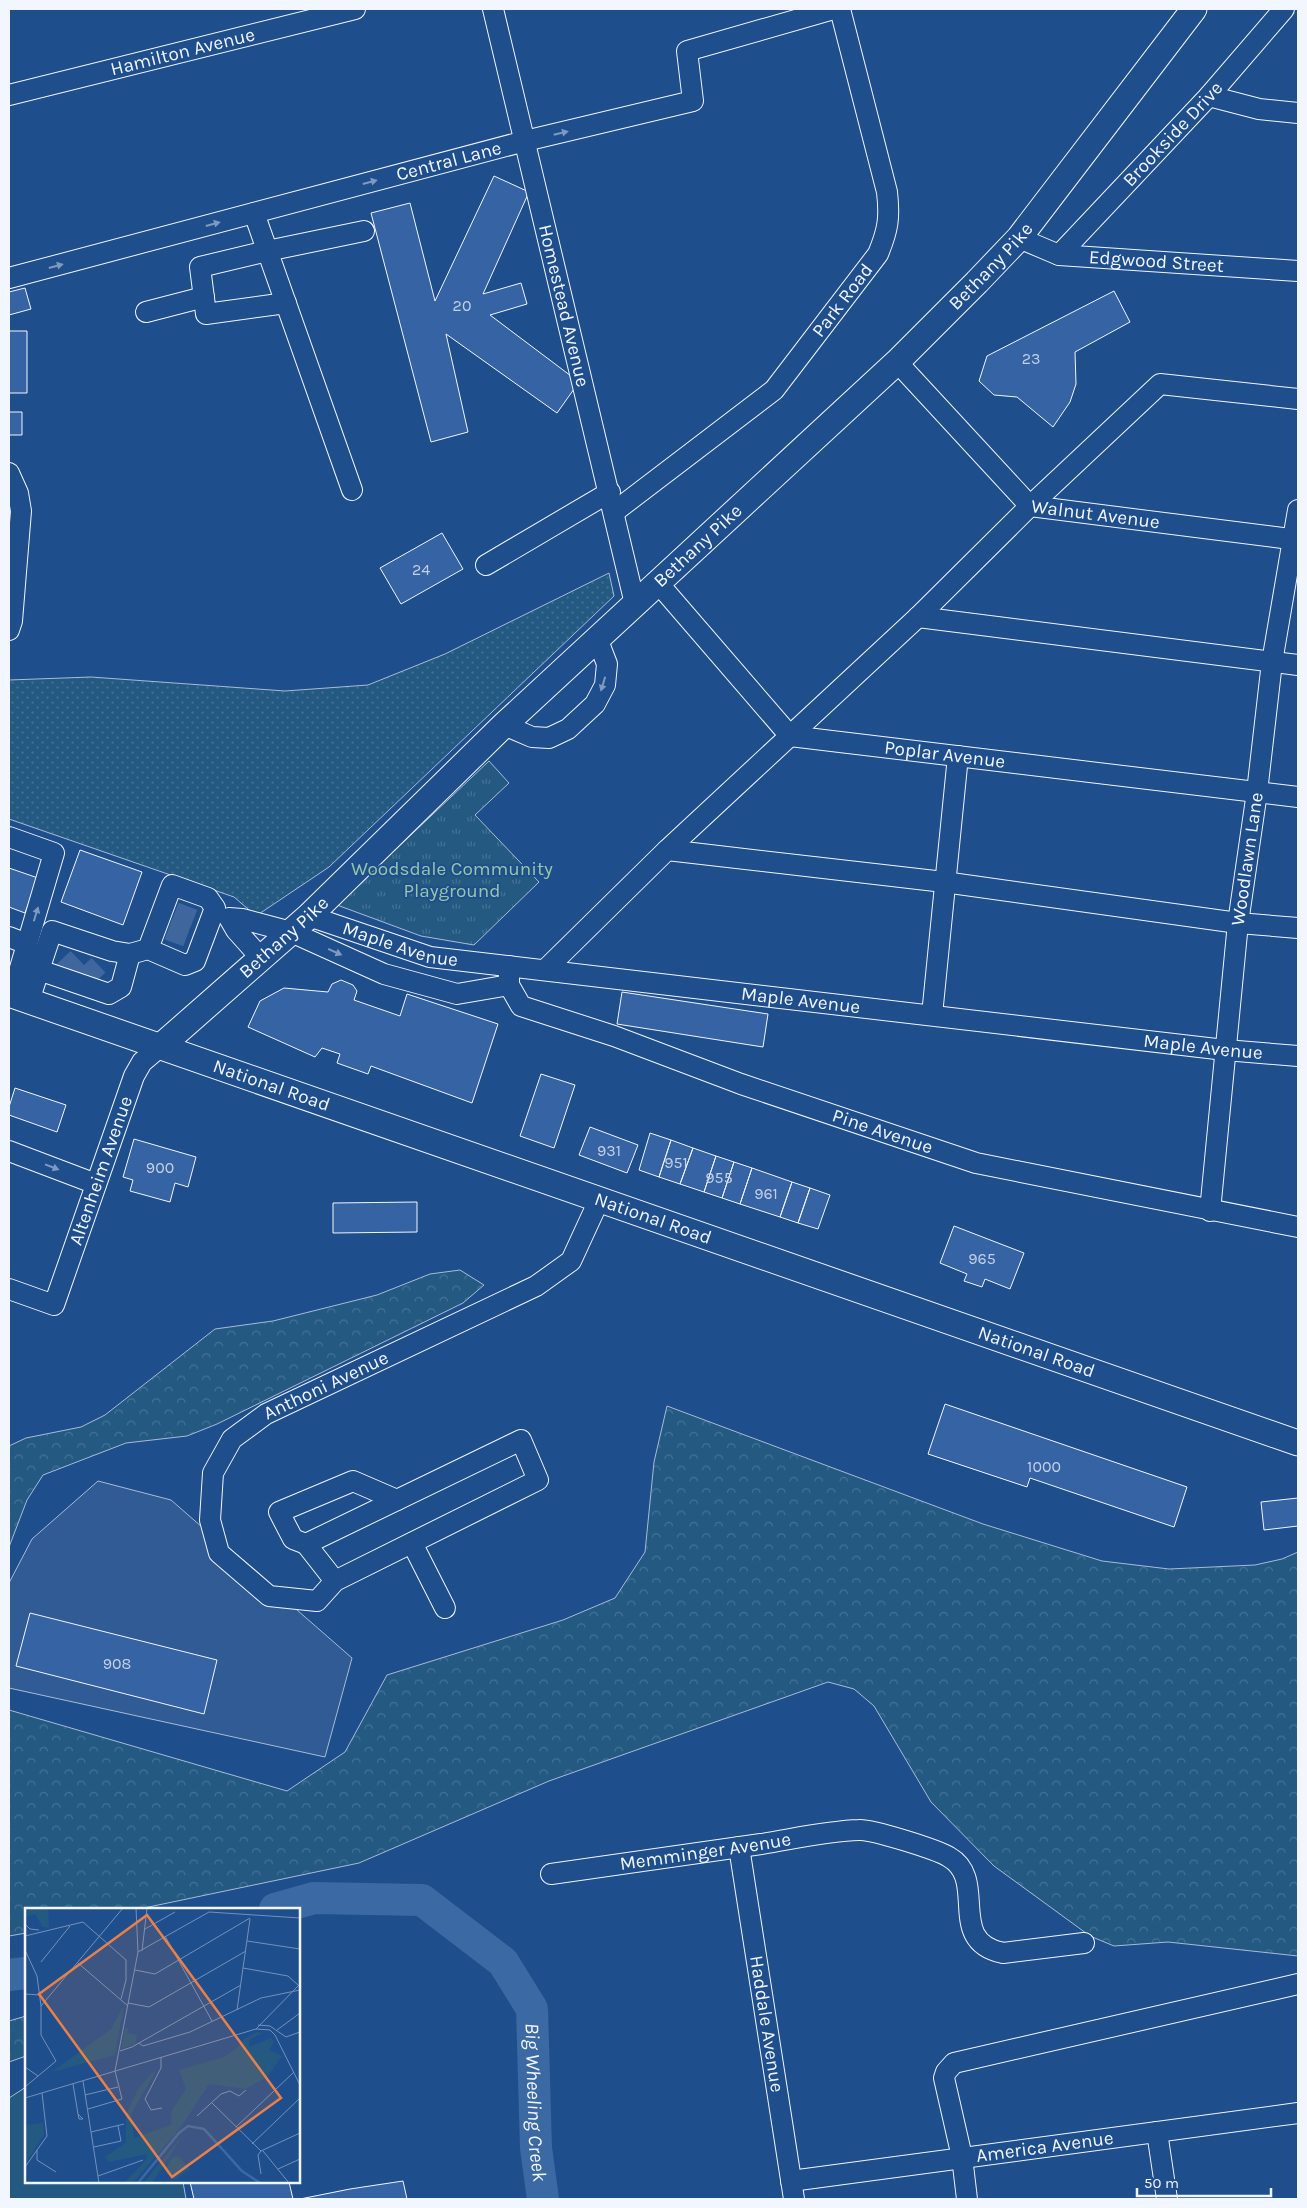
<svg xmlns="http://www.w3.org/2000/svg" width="1307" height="2208" viewBox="0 0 1307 2208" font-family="Karla,sans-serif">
  <defs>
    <pattern id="grass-dots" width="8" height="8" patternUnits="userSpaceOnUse" patternTransform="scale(1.25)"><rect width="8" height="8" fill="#245a82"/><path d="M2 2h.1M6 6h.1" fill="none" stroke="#447295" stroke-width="1.8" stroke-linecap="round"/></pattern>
    <pattern id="forest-crowns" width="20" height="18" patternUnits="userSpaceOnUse" patternTransform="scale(1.25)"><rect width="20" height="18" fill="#245a82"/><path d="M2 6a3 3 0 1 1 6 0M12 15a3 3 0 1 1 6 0" fill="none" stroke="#447295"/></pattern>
    <pattern id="park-tufts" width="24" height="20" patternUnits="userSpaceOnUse" patternTransform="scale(1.25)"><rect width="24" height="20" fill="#245a82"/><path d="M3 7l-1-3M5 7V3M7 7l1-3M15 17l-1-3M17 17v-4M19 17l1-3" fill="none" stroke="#447295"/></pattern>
  </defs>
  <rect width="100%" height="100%" fill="#1f4e8c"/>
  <!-- grass -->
  <path fill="url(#grass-dots)" stroke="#a8bbd7" d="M609 573 614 596 329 867 256 916 234 897 9 819V680L91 677 285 691 368 685 445 654Z"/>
  <!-- forest -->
  <path fill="url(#forest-crowns)" stroke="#a8bbd7" d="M460 1270 484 1285 463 1303 217 1424 187 1436 126 1443 43 1475 27 1500 9 1547V1446L26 1438 81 1427 105 1415 215 1329 273 1321 377 1295 430 1274Z
    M667 1406 983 1524 1102 1561 1169 1569 1255 1565 1282 1559 1298 1552V1956L1168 1942 1114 1946 1090 1936 994 1866 931 1802 874 1706 854 1689 828 1682 549 1781 359 1863 139 1909H26V1933L9 1936V1710L287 1791 345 1752 387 1675 563 1620 615 1598 645 1552 654 1462Z
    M26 2016V2056L9 2062V2021Z"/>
  <!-- park -->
  <path fill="url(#park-tufts)" stroke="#a8bbd7" d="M489 761 509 783 475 815 539 882 474 945 421 936 337 905Z"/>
  <!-- pitch -->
  <path fill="#245a82" stroke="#a8bbd7" d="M26 2087V2182H183L186 2199H9V2098Z"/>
  <!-- parking -->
  <path fill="#305b95" stroke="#a8bbd7" d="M98 1481 171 1500 352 1658 325 1757 9 1688V1583L32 1539Z"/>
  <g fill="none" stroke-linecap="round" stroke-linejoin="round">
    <!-- river -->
    <g stroke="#3b69a3" stroke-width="32">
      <path id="s1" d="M275 1909 314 1898 422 1900 503 1962 532 2009 536 2148 543 2199"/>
      <path d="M9 1975 26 1973"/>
    </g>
  </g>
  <!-- building -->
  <path fill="#3563a3" stroke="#f2f6ff" d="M494 176 529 192 483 294 521 283 527 304 490 315 579 382 557 413 446 334 468 432 431 442 371 213 410 203 435 301Z
    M25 288 31 309 9 315V292Z
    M1114 291 1130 322 1075 352 1076 384 1070 402 1053 427 1017 397 994 395 979 381 987 356Z
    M9 331H27V393H9Z
    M9 412H22V435H9Z
    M442 533 463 569 401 604 380 568Z
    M80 850 142 872 123 925 61 902Z
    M9 868 38 878 25 913 9 907Z
    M341 980 353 985 357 991 354 1000 400 1016 407 994 498 1024 472 1103 371 1066 368 1074 337 1063 340 1054 322 1048 315 1057 248 1027 260 1001 284 988 328 992 332 984Z
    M622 992 768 1014 763 1047 617 1024Z
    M541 1074 575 1085 554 1148 520 1136Z
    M15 1088 66 1105 57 1132 9 1115V1107Z
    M590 1127 638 1145 627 1173 579 1155Z
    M650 1133 671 1140 659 1177 639 1170Z
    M134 1139 196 1157 188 1187 175 1183 170 1202 130 1191 133 1180 123 1177Z
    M671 1140 693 1148 680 1184 659 1177Z
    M693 1148 716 1156 704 1192 680 1184Z
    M716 1156 734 1162 722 1198 704 1192Z
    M734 1162 752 1168 740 1204 722 1198Z
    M752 1168 792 1182 780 1217 740 1204Z
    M792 1182 810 1188 798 1223 780 1217Z
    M810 1188 830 1195 818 1229 798 1223Z
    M417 1202V1232L333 1233V1203Z
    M954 1226 1024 1253 1010 1289 985 1279 982 1287 964 1281 967 1274 940 1263Z
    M945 1404 1187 1487 1174 1527 1030 1478 1027 1487 928 1454Z
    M1298 1498V1526L1264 1530 1261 1502Z
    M30 1613 217 1660 204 1714 16 1666Z
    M403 2181 407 2199H300L350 2189Z
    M190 2182H289L293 2199H194Z"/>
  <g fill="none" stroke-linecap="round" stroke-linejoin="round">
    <!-- minor-tunnel -->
    <path stroke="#3f679d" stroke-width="20" stroke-dasharray="20 10" stroke-linecap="butt" d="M175 912 198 921
      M168 930 193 939
      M63 972 85 951
      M84 979 106 958"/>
    <defs>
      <g id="minor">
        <path id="s2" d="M493 9 635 604"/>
        <path id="s3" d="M9 95 355 9"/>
        <path d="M1209 96 1259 109 1298 113"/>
        <path d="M254 213 352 490"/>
        <path id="s4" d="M1019 238 1059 255 1298 271"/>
        <path id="s5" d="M1059 255 1209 96 1284 9"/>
        <path id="s6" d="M9 278 525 141 693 101 687 51 834 9"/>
        <path d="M286 303 206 314 200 267 267 251 364 231"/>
        <path d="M146 312 204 297"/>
        <path id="s7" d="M897 362 1030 506 1298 540"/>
        <path d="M9 473 18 493 21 511 12 621 9 630"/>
        <path id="s8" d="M614 512 774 390 878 254C888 230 890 218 887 192L840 9"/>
        <path d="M486 565 610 492"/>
        <path id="s9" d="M658 583 790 736 1298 797"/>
        <path d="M918 617 1298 665"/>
        <path d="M504 725 532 737 549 738 568 729 595 704 605 685 607 664 597 638"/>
        <path d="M9 837 54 853 12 995"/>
        <path d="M667 850 944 882 1238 923 1298 928"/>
        <path id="s10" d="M309 916 430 957 1225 1050 1298 1056"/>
        <path d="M9 937 27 944"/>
        <path d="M261 958 236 930 229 918 242 919 291 932 384 974 457 994 509 985"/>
        <path id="s11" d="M509 966V985L521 1006 614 1036 741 1084 976 1163 1298 1227"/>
        <path d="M39 970 52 931 112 951 130 954"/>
        <path d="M545 970 667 850 918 617 1030 506 1160 384 1298 399"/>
        <path d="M29 1001 39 970 109 994 121 987 130 954 148 949 185 965 195 961 215 908 208 898 172 885 148 949"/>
        <path d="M932 1015 958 756"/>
        <path d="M9 1151 96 1184"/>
        <path id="s12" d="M1210 1211 1238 923 1257 792 1272 662 1298 510"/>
        <path id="s13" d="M9 1289 54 1305 134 1076 142 1062 161 1046"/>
        <path d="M412 1543 445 1608"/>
        <path d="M306 1544 293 1539 279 1512 353 1481 397 1500"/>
        <path id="s14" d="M335 1581 306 1544 521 1440 538 1480 335 1581 317 1601 269 1596 219 1553 210 1520 213 1473 232 1439 266 1414 536 1286 571 1261 600 1198"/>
        <path id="s15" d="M739 1847 794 2199"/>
        <path id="s16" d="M551 1874C621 1864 691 1854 761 1844 793 1839 827 1831 859 1830 872 1829 938 1850 949 1857 989 1880 945 1941 1003 1953L1084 1943"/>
        <path d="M1157 2132 1167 2199"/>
        <path id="s17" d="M791 2181 1298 2113"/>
        <path d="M967 2199 962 2157 944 2078 946 2072 954 2063 1298 1984"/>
      </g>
      <g id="major">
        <path id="s18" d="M9 994 1298 1443"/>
        <path id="s19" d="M161 1046 309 916 504 725 897 362 977 282 1019 238 1194 9"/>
      </g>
    </defs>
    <!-- minor casing -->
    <use href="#minor" stroke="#f2f6ff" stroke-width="22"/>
    <!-- major casing -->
    <use href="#major" stroke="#f2f6ff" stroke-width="27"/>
    <!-- minor -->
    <use href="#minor" stroke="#1f4e8c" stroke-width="20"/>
    <!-- major -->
    <use href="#major" stroke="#1f4e8c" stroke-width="25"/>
  </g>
  <!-- one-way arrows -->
  <defs><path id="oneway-solid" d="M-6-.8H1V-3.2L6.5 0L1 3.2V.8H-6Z" transform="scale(1.25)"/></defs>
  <g fill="#7e9ac0">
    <use href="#oneway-solid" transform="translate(561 133) rotate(-13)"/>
    <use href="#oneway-solid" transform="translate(370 182) rotate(-15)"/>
    <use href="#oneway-solid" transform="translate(213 224) rotate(-15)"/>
    <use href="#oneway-solid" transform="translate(56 266) rotate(-15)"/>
    <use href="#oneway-solid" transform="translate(603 684) rotate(107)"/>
    <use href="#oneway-solid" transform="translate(36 914) rotate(-73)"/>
    <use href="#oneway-solid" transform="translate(335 952) rotate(24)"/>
    <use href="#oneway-solid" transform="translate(52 1167) rotate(21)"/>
  </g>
  <g text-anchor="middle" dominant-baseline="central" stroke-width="4" stroke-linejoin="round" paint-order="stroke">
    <!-- number labels -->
    <g font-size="16" fill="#c3d1e8">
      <text x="462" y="305">20</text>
      <text x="1031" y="358">23</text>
      <text x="421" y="569">24</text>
      <text x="609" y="1150">931</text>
      <text x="676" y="1162">951</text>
      <text x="160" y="1167">900</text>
      <text x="719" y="1177">955</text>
      <text x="766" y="1193">961</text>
      <text x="982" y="1258">965</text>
      <text x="1044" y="1466">1000</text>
      <text x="117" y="1663">908</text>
    </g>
    <!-- street labels -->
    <g font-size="19" fill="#f2f6ff" stroke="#1f4e8c">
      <text stroke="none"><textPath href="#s3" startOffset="179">Hamilton Avenue</textPath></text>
      <text stroke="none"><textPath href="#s5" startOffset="166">Brookside Drive</textPath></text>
      <text stroke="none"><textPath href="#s6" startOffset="455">Central Lane</textPath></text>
      <text stroke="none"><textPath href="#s4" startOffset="141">Edgwood Street</textPath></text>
      <text stroke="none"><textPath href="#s19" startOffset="1139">Bethany Pike</textPath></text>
      <text stroke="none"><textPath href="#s8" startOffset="314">Park Road</textPath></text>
      <text stroke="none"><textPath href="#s2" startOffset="305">Homestead Avenue</textPath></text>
      <text stroke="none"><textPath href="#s7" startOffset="262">Walnut Avenue</textPath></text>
      <text stroke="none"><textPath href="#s19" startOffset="734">Bethany Pike</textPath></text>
      <text stroke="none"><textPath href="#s9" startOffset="358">Poplar Avenue</textPath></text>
      <text stroke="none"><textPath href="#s12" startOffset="354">Woodlawn Lane</textPath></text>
      <text stroke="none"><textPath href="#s19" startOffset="164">Bethany Pike</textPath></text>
      <text stroke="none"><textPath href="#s10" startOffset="96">Maple Avenue</textPath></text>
      <text stroke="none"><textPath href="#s10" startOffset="501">Maple Avenue</textPath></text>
      <text stroke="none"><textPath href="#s10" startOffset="906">Maple Avenue</textPath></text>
      <text stroke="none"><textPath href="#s18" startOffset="278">National Road</textPath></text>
      <text stroke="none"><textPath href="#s11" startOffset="426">Pine Avenue</textPath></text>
      <text stroke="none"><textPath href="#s13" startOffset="190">Altenheim Avenue</textPath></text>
      <text stroke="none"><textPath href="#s18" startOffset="682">National Road</textPath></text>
      <text stroke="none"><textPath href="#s18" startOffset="1088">National Road</textPath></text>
      <text stroke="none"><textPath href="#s14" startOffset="926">Anthoni Avenue</textPath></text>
      <text stroke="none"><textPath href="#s16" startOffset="156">Memminger Avenue</textPath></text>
      <text stroke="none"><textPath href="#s15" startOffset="179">Haddale Avenue</textPath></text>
      <text stroke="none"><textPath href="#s17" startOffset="256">America Avenue</textPath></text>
    </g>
    <!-- park labels -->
    <g font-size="19" fill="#97c8a6" stroke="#1f4e8c">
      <text x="452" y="869">Woodsdale Community<tspan x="452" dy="22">Playground</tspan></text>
    </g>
    <!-- water labels -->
    <g font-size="20" font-style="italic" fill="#f2f6ff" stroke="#1f4e8c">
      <text stroke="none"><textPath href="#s1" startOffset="399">Big Wheeling Creek</textPath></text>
    </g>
  </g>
  <!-- overview -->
  <g transform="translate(25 1908)">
    <rect width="275" height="275" fill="#1f4e8c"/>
    <path d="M99 97 90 147 27 164 86 121Z" fill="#245a82"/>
    <path d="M0 0H23L24 20 18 19 10 6 0 9ZM232 124 237 125 224 132V139L246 130 249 134 244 142 257 148 242 169 221 181 184 176 156 219 108 275H99L121 252 122 246 84 254 80 249 101 235V206L112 183 126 166 131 163 106 206 109 230 146 217 147 202 161 181 154 162 199 149 212 140 219 131ZM159 226 127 275H119L131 259Z" fill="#245a82"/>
    <path d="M100 120H103L102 125 112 127 110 136 96 141Z" fill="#245a82"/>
    <path d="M18 215 19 226 0 256V217ZM153 248 165 261 150 272 142 266 141 260 147 250Z" fill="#245a82"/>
    <path fill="none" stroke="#3b69a3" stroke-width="2.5" d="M113 275 154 225 163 218 179 221 217 263 235 275"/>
    <path fill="none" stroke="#7391ba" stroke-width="1" d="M0 16 5 21 14 22M120 21 150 4M0 28 58 14 101 52V72L96 91M140 28 187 113M222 33 275 41M0 42 12 68 16 98V127L31 153 0 179M117 43 122 0M113 44 184 4 275 10M16 54 45 18M53 55 103 98M218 60 263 68 273 77M110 62 130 66 225 10M0 86 15 87M103 95 124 99 221 43M16 98 98 0M212 102 225 11M233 117 245 118 261 129 275 124M231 121 275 76M252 122 275 105M114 135 118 138 165 124 236 90 275 82M95 143 107 139 216 77M136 149V160L120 191 126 202 137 200M0 159 13 168M90 163 113 44 111 0M58 173 74 275M48 176 53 206 54 211H58L53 206M60 187 93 179M0 190 231 121 245 122 250 127 275 177M187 195 236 243M63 201 97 191 90 163M172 208 196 186 205 183 214 188 221 182M211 219 269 164M66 224 99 216M227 236 275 190M69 239 96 233 93 218M12 242V252L31 264M236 243 275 225M238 243 264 275M0 259 22 228 17 185M253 261 275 251M236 266 233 247 236 243M73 268 118 252"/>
    <path fill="#ea8049" fill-opacity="0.15" stroke="#ea8049" stroke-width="2.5" d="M122 7 256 190 147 269 14 86Z"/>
    <rect width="275" height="275" fill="none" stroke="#f2f6ff" stroke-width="2.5"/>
  </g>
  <!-- border -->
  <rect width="1307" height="2208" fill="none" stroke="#f2f6ff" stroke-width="20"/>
  <!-- scale -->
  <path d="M1137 2188v8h134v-8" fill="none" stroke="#f2f6ff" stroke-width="2.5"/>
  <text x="1144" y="2188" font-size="15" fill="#f2f6ff" stroke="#1f4e8c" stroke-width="4" paint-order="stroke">50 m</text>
</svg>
